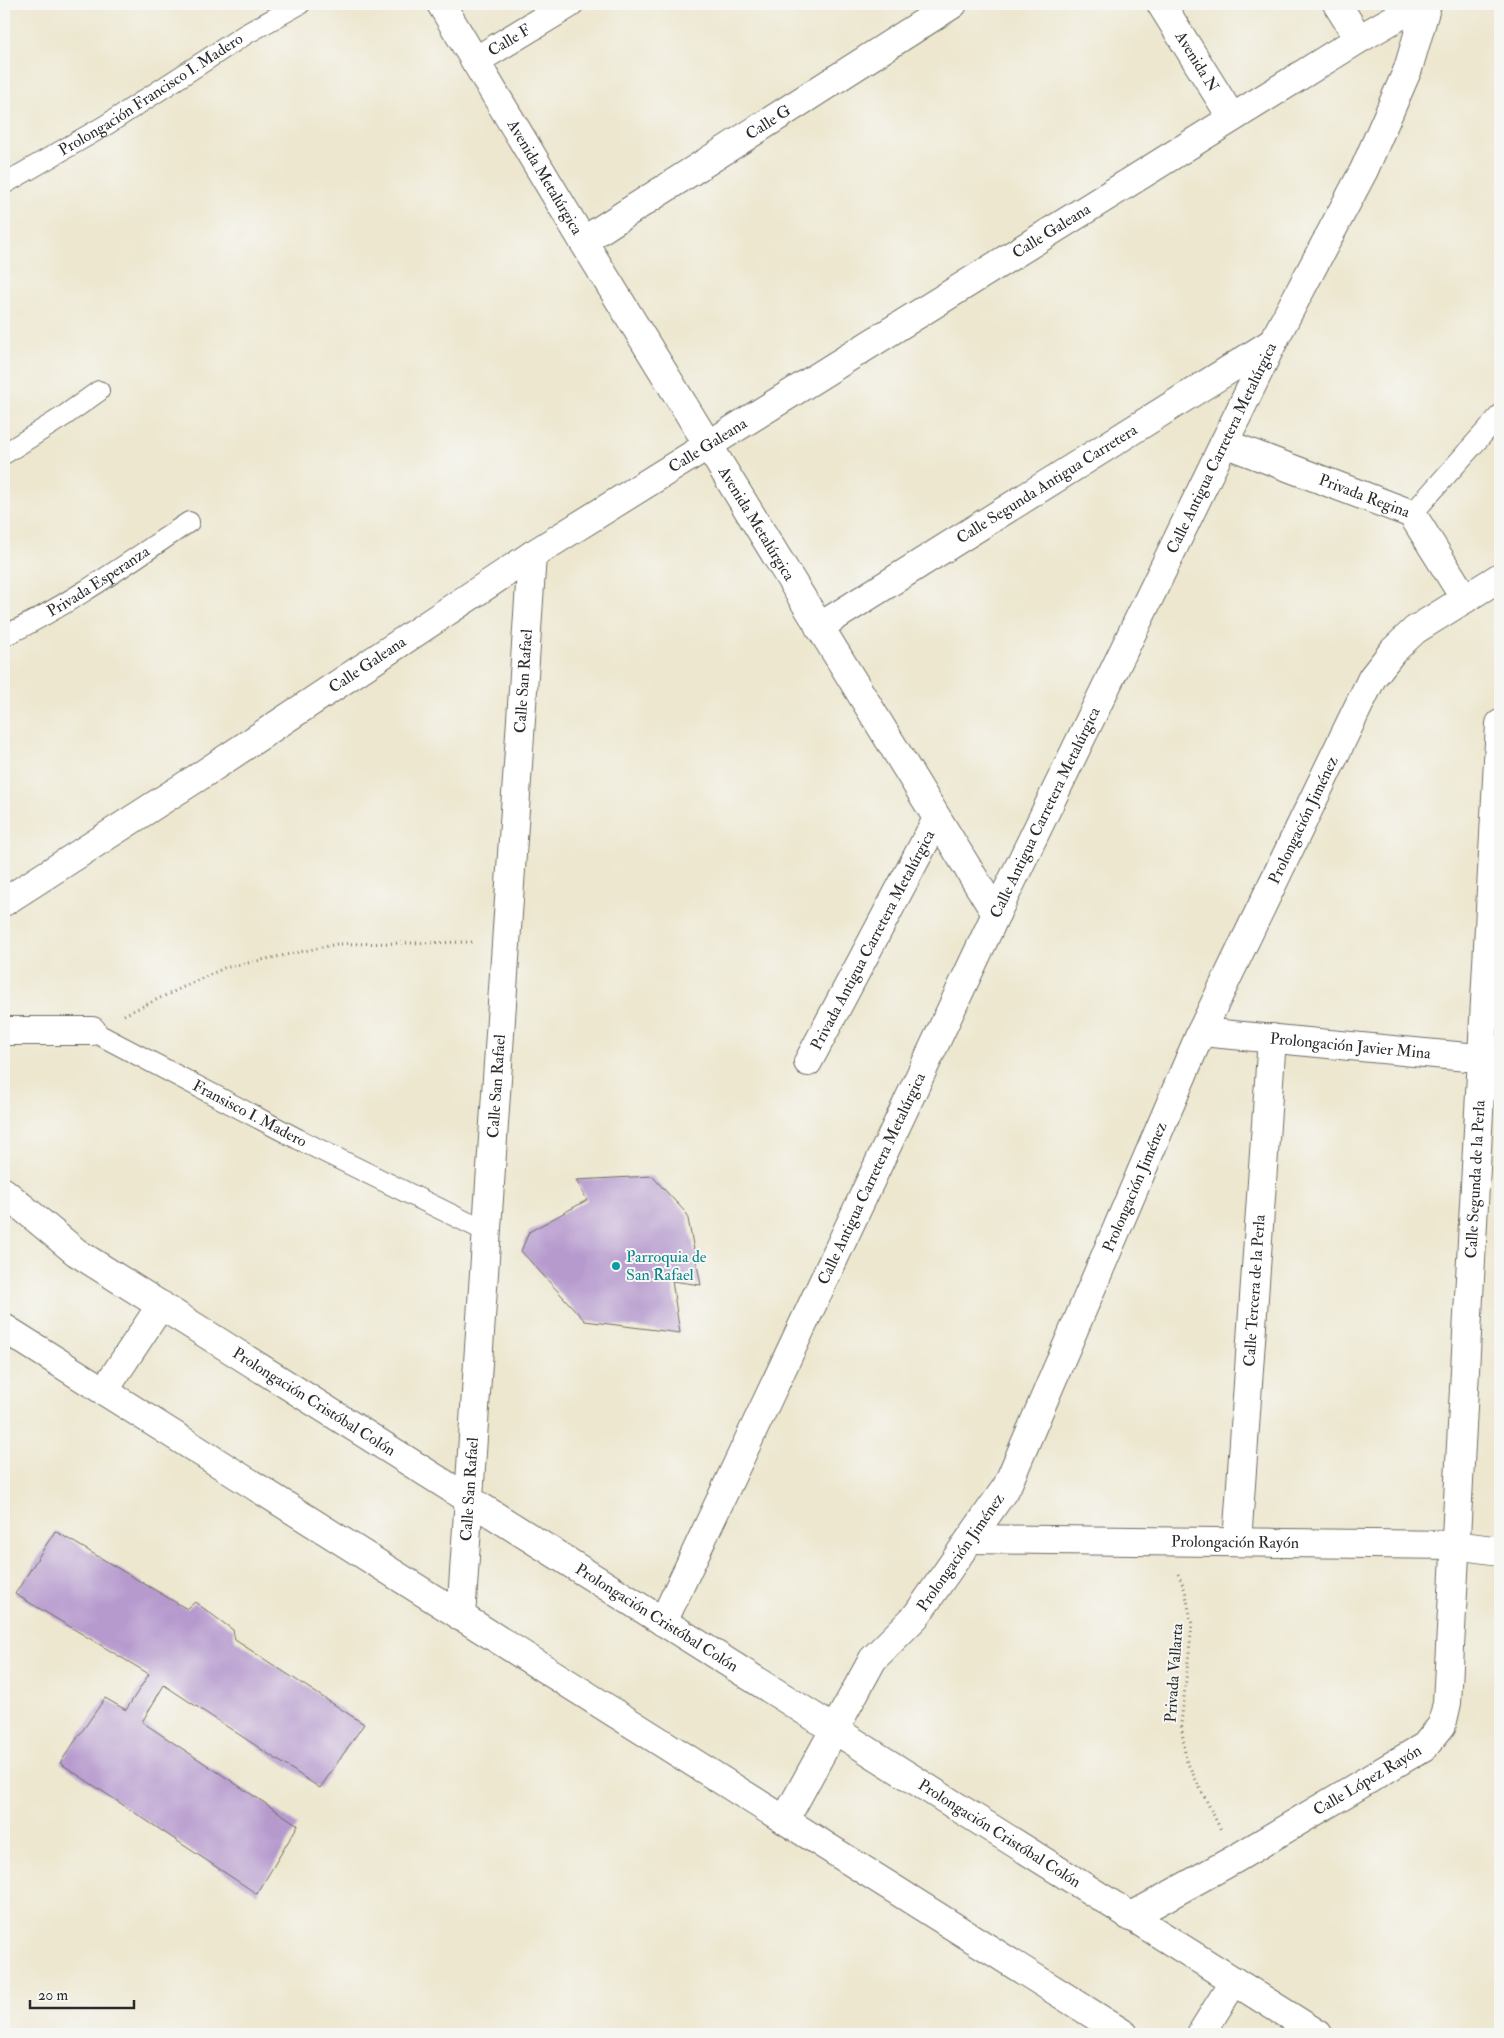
<svg xmlns="http://www.w3.org/2000/svg" width="1504" height="2038" viewBox="0 0 1504 2038" font-family="'IM FELL Double Pica',serif">
  <rect width="100%" height="100%" fill="#f6f6f2"/>
  <filter id="ink" filterUnits="userSpaceOnUse"><feTurbulence type="fractalNoise" baseFrequency=".02" numOctaves="2"/><feDisplacementMap in="SourceGraphic" scale="10" xChannelSelector="R" yChannelSelector="G"/><feConvolveMatrix kernelMatrix="1 2 1 2 8 2 1 2 1" color-interpolation-filters="sRGB"/></filter>
  <filter id="wash" filterUnits="userSpaceOnUse"><feTurbulence type="fractalNoise" baseFrequency=".0096" numOctaves="4" result="noise"/><feDisplacementMap in="SourceGraphic" scale="20" xChannelSelector="R" yChannelSelector="G"/><feGaussianBlur stdDeviation="1.12" result="paint"/><feColorMatrix in="noise" values="0 0 0 0 0 0 0 0 0 0 0 0 0 0 0 0 0 1.4 0 .05"/><feComposite in="paint" operator="in"/></filter>
  <g filter="url(#wash)">
    <rect width="100%" height="100%" fill="#ede7cf"/>
    <g id="blocks">
      <!-- building -->
      <path fill="#b69ace" d="M652 1176 687 1214 701 1285 672 1281 680 1333 585 1321 521 1251 529 1232 587 1200 576 1180Z
        M55 1531 187 1609 195 1602 233 1630 235 1640 364 1724 320 1788 164 1685 142 1722 298 1825 257 1894 60 1763 105 1698 126 1710 149 1674 15 1594Z"/>
    </g>
  </g>
  <g filter="url(#ink)">
    <use href="#blocks" fill-opacity="0" stroke="#6f6d64" stroke-width="1"/>
    <g fill="none" stroke-linecap="round" stroke-linejoin="round">
      <defs>
        <g id="service">
          <path id="s1" d="M4 184 106 125 246 34 300 4"/>
          <path d="M4 454 64 416 99 391"/>
          <path d="M1412 514 1500 415"/>
          <path id="s2" d="M4 636C69 605 129 562 189 522"/>
          <path id="s3" d="M92 1031 298 1139 487 1232"/>
        </g>
        <g id="minor">
          <path id="s4" d="M441 4 583 241 996 914"/>
          <path id="s5" d="M1161 4 1232 118"/>
          <path d="M1337 4 1359 39"/>
          <path id="s6" d="M475 61 569 4"/>
          <path id="s7" d="M583 241 953 4"/>
          <path id="s8" d="M1224 443 1412 514 1465 599"/>
          <path id="s9" d="M819 627 1273 342"/>
          <path d="M4 1031H92"/>
          <path id="s10" d="M1201 1032 1499 1060"/>
          <path id="s11" d="M808 1062 937 819"/>
          <path id="s12" d="M970 1539 1455 1545 1500 1551"/>
          <path id="s13" d="M1237 1542 1272 1038"/>
          <path id="s14" d="M461 1617 532 555"/>
          <path id="s15" d="M663 1622 996 914 1273 342 1364 170 1408 69 1427 4"/>
          <path id="s16" d="M785 1820 873 1659 916 1616 1007 1486 1201 1032 1372 678 1393 651 1415 630 1500 577"/>
          <path id="s17" d="M1130 1917 1235 1859 1425 1746 1442 1725 1447 1703 1500 724"/>
          <path d="M1201 2034 1234 1981"/>
        </g>
        <g id="tertiary">
          <path id="s18" d="M4 902 200 776 532 555 1359 39 1420 4"/>
          <path id="s19" d="M4 1192 76 1252 1318 2034"/>
          <path d="M4 1328 1124 2034"/>
          <path d="M104 1391 161 1305"/>
        </g>
      </defs>
      <!-- service casing -->
      <use href="#service" stroke="#6f6d64" stroke-width="22"/>
      <!-- minor casing -->
      <use href="#minor" stroke="#6f6d64" stroke-width="30"/>
      <!-- tertiary casing -->
      <use href="#tertiary" stroke="#6f6d64" stroke-width="30"/>
      <!-- path -->
      <path stroke="#6f6d64" stroke-width="3" stroke-dasharray="1 4" stroke-linecap="butt" d="M124 1015 224 968 337 944 475 942
        M1178 1574 1185 1590 1192 1625 1181 1724 1186 1760 1222 1832"/>
      <!-- service -->
      <use href="#service" stroke="#fff" stroke-width="20"/>
      <!-- minor -->
      <use href="#minor" stroke="#fff" stroke-width="28"/>
      <!-- tertiary -->
      <use href="#tertiary" stroke="#fff" stroke-width="28"/>
    </g>
  </g>
  <!-- markers -->
  <circle fill="#0f9aa8" stroke="#f6f6f2" stroke-width="2" cx="616" cy="1266" r="5"/>
  <g text-anchor="middle" dominant-baseline="central" stroke-width="4" stroke-linejoin="round" paint-order="stroke">
    <!-- street labels -->
    <g font-size="16" fill="#2b2b2b" stroke="#f6f6f2">
      <text stroke="none"><textPath href="#s6" startOffset="40">Calle F</textPath></text>
      <text stroke="none"><textPath href="#s5" startOffset="68">Avenida N</textPath></text>
      <text stroke="none"><textPath href="#s1" startOffset="172">Prolongación Francisco I. Madero</textPath></text>
      <text stroke="none"><textPath href="#s7" startOffset="220">Calle G</textPath></text>
      <text stroke="none"><textPath href="#s4" startOffset="202">Avenida Metalúrgica</textPath></text>
      <text stroke="none"><textPath href="#s18" startOffset="1244">Calle Galeana</textPath></text>
      <text stroke="none"><textPath href="#s18" startOffset="839">Calle Galeana</textPath></text>
      <text stroke="none"><textPath href="#s15" startOffset="1300">Calle Antigua Carretera Metalúrgica</textPath></text>
      <text stroke="none"><textPath href="#s9" startOffset="269">Calle Segunda Antigua Carretera</textPath></text>
      <text stroke="none"><textPath href="#s8" startOffset="150">Privada Regina</textPath></text>
      <text stroke="none"><textPath href="#s4" startOffset="608">Avenida Metalúrgica</textPath></text>
      <text stroke="none"><textPath href="#s2" startOffset="109">Privada Esperanza</textPath></text>
      <text stroke="none"><textPath href="#s18" startOffset="434">Calle Galeana</textPath></text>
      <text stroke="none"><textPath href="#s14" startOffset="938">Calle San Rafael</textPath></text>
      <text stroke="none"><textPath href="#s15" startOffset="895">Calle Antigua Carretera Metalúrgica</textPath></text>
      <text stroke="none"><textPath href="#s16" startOffset="1132">Prolongación Jiménez</textPath></text>
      <text stroke="none"><textPath href="#s11" startOffset="138">Privada Antigua Carretera Metalúrgica</textPath></text>
      <text stroke="none"><textPath href="#s10" startOffset="150">Prolongación Javier Mina</textPath></text>
      <text stroke="none"><textPath href="#s14" startOffset="532">Calle San Rafael</textPath></text>
      <text stroke="none"><textPath href="#s3" startOffset="178">Fransisco I. Madero</textPath></text>
      <text stroke="none"><textPath href="#s15" startOffset="490">Calle Antigua Carretera Metalúrgica</textPath></text>
      <text stroke="none"><textPath href="#s17" startOffset="915">Calle Segunda de la Perla</textPath></text>
      <text stroke="none"><textPath href="#s16" startOffset="728">Prolongación Jiménez</textPath></text>
      <text stroke="none"><textPath href="#s13" startOffset="252">Calle Tercera de la Perla</textPath></text>
      <text stroke="none"><textPath href="#s19" startOffset="375">Prolongación Cristóbal Colón</textPath></text>
      <text stroke="none"><textPath href="#s14" startOffset="128">Calle San Rafael</textPath></text>
      <text stroke="none"><textPath href="#s12" startOffset="265">Prolongación Rayón</textPath></text>
      <text stroke="none"><textPath href="#s16" startOffset="322">Prolongación Jiménez</textPath></text>
      <text stroke="none"><textPath href="#s19" startOffset="780">Prolongación Cristóbal Colón</textPath></text>
      <text transform="translate(1174 1673) rotate(-86)">Privada Vallarta</text>
      <text stroke="none"><textPath href="#s17" startOffset="274">Calle López Rayón</textPath></text>
      <text stroke="none"><textPath href="#s19" startOffset="1185">Prolongación Cristóbal Colón</textPath></text>
    </g>
    <!-- culture labels -->
    <g font-size="16" fill="#0d838f" stroke="#f6f6f2" text-anchor="start">
      <text x="626" y="1257">Parroquia de<tspan x="626" dy="18">San Rafael</tspan></text>
    </g>
  </g>
  <!-- margin -->
  <rect width="1504" height="2038" fill="none" stroke="#f6f6f2" stroke-width="20"/>
  <!-- scale -->
  <path d="M30 2000v8h104v-8" fill="none" stroke="#2b2b2b" stroke-width="2.5"/>
  <text x="38" y="2000" font-size="15" fill="#2b2b2b" stroke="#f6f6f2" stroke-width="4" paint-order="stroke">20 m</text>
</svg>
